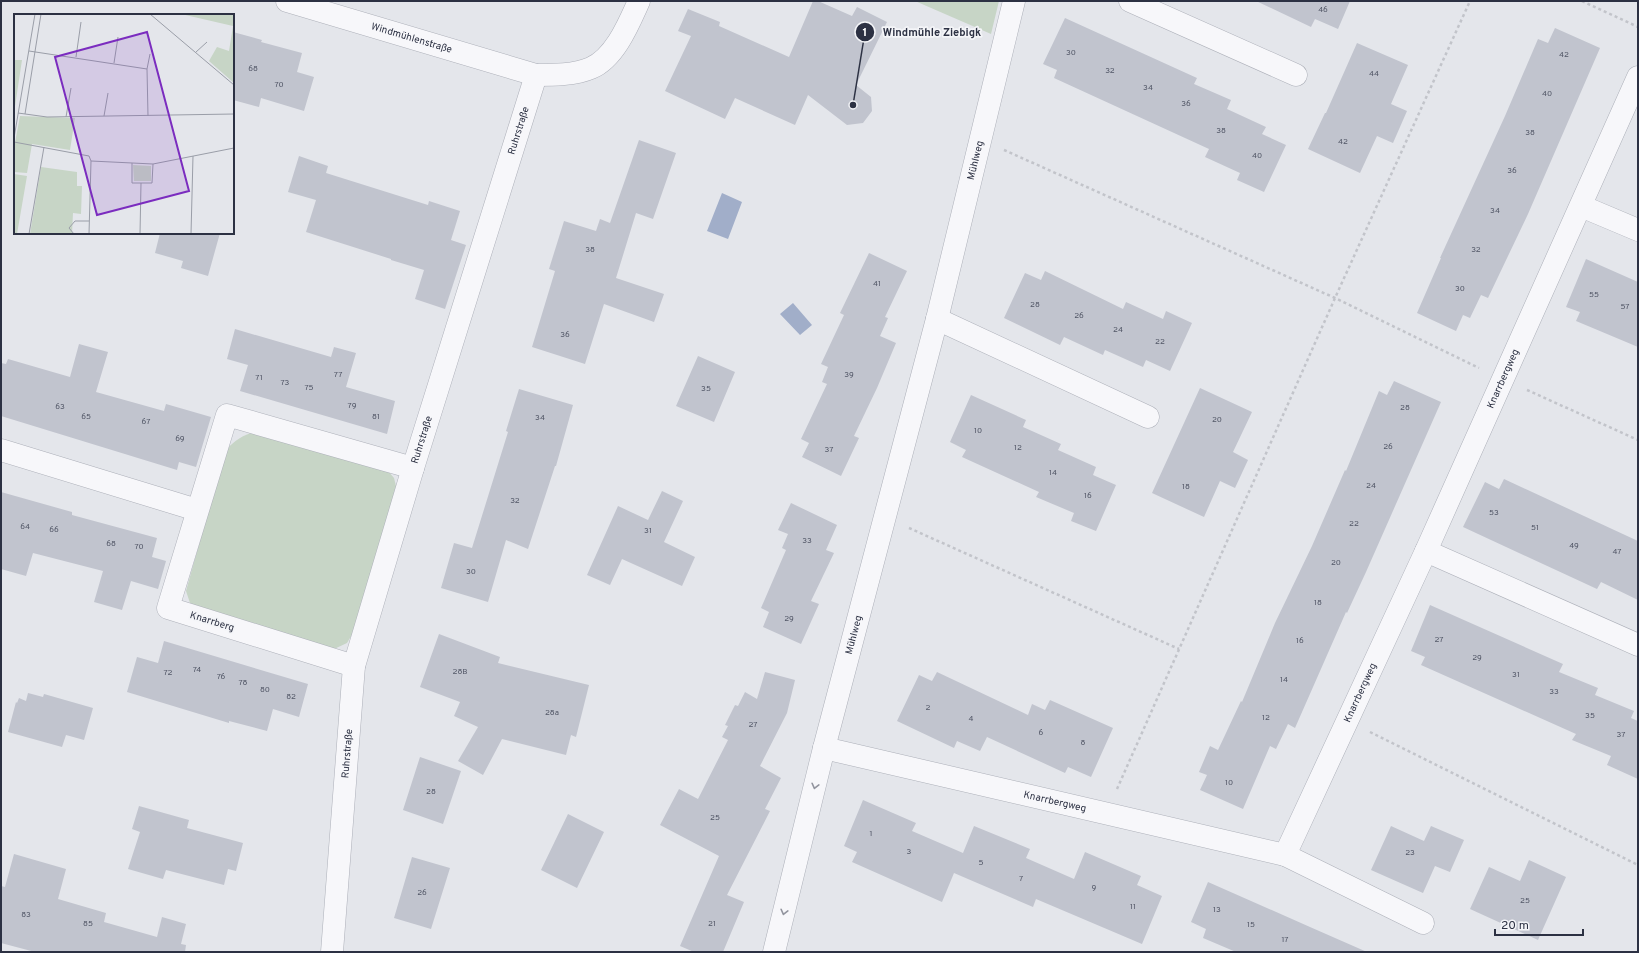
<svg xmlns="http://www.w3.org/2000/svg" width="1639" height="953" viewBox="0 0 1639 953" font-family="Overpass,sans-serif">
  <rect width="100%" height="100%" fill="#e4e6eb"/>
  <!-- green -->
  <path fill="#c7d5c6" d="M915 1H999L991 34Z
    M258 431 388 471 394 478 397 490 353 633 347 643 332 650 204 613 190 603 186 591 225 451C235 440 244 434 258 431Z"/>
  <!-- water -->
  <path fill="#a1aec9" d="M722 193 742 202 728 239 707 231Z
    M793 303 812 325 800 335 780 314Z"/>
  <!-- building -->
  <path fill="#c1c4ce" d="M813 1H818L852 16 857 7 887 22 856 85 871 97 872 111 863 123 847 125 808 95 795 125 735 98 725 119 665 91 691 36 678 31 688 9 720 22 719 26 789 57Z
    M1256 1H1350L1338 29 1315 19 1311 27Z
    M1065 18 1197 78 1194 84 1231 100 1227 109 1266 127 1262 134 1286 145 1264 192 1237 180 1240 173 1205 157 1209 149 1054 78 1057 70 1043 64Z
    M1555 28 1600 48 1528 214 1488 298 1481 295 1470 318 1463 315 1456 331 1417 313 1441 258H1440L1505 116 1538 39 1548 43Z
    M233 32 262 40 261 42 302 53 297 72 314 77 304 111 261 98 259 107 233 100Z
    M1357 43 1408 65 1391 104 1407 111 1393 143 1377 136 1360 173 1308 149 1325 113H1326Z
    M639 140 676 153 653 219 636 213 616 278 664 294 654 322 604 304 585 364 532 347 555 271 549 269 564 221 596 231 600 219 610 223Z
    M299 156 328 166 326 173 428 205 429 201 460 211 451 240 466 245 445 309 415 299 424 270 391 260V259L306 232 316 200 288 192Z
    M160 233H220L208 276 181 268 183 261 155 253Z
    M869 253 907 271 885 317 888 318 880 336 896 343 877 388 854 436 859 438 841 476 802 457 809 443 801 439 827 384 822 382 828 367 821 364 844 315 840 313Z
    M1586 259 1638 282V347L1576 321 1580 312 1566 307Z
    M1045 271 1123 309 1126 302 1163 319 1166 311 1192 323 1170 371 1146 360 1143 367 1105 350 1103 355 1064 337 1060 345 1004 318 1025 273 1041 280Z
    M235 329 331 357 334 347 356 353 346 387 395 401 387 434 240 391 248 365 227 359Z
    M79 344 108 352 96 392 164 411 166 404 211 417 196 467 179 462 177 470 1 416V363L6 364 8 359 70 377Z
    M698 356 735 372 714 422 676 406Z
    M1394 381 1441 402 1366 572 1347 613 1346 612 1295 728 1288 724 1276 749 1270 746 1243 809 1200 790 1207 775 1199 772 1210 746 1218 750 1241 701 1242 702 1275 623 1312 546 1345 470 1346 471 1379 391 1387 395Z
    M1200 388 1252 412 1233 452 1248 460 1235 488 1220 481 1204 517 1152 493Z
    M519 389 573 405 556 466H555L528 549 506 540 488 602 441 588 454 543 472 548 508 432 506 431Z
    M971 395 1026 420 1023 427 1061 444 1058 450 1096 467 1093 475 1116 485 1096 531 1071 521 1074 513 1036 497 1039 492 962 457 966 450 950 442Z
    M1504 479 1638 541V600L1601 582 1597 589 1463 527 1485 482 1499 489Z
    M662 491 683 501 664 542 695 557 682 586 622 559 610 585 587 575 618 506 648 520Z
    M1 492 72 512V515L157 538 152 557 166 561 158 589 131 581 122 610 94 602 103 571 33 553 26 576 1 569Z
    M791 503 837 525 826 550 834 553 811 601 819 604 801 644 763 627 769 612 761 608 786 550 782 548 788 534 778 530Z
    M1430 605 1563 664 1559 672 1598 688 1595 695 1634 711 1631 718 1638 721V779L1607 765 1611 756 1572 740 1576 734 1421 665 1425 657 1411 651Z
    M439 634 500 657 498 663 589 685 576 737 571 735 566 755 502 739 483 775 458 761 478 727 454 716 460 702 420 687Z
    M164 641 308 684 299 717 273 709 267 731 229 721V723L127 692 137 657 158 663Z
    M765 672 795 680 787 713 760 766 781 778 765 809 770 811 727 895 744 902 723 952H694L680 946 719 856 660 825 679 789 698 799 728 740 722 737 728 726 725 725 735 705 738 706 745 692 757 699Z
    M937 672 1028 715 1032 704 1045 710 1050 700 1113 728 1091 777 1068 767 1065 773 987 737 980 751 957 741 954 748 897 721 919 675 932 681Z
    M28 693 43 697 44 694 93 708 84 740 66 735 62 747 8 732 16 702 17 703 19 698 26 701Z
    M420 757 461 771 443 824 403 810Z
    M863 800 916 823 912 831 963 853 974 826 1030 849 1026 858 1074 879 1085 852 1141 876 1137 885 1162 896 1142 944 1036 899 1033 907 954 873 942 902 852 862 857 852 844 846Z
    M139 806 189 820 187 828 243 843 236 871 228 869 224 885 166 870 163 879 128 869 140 832 132 829Z
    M568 814 604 832 577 888 541 870Z
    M1391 826 1424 841 1431 826 1464 840 1450 872 1435 866 1423 893 1371 870Z
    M14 854 66 869 58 899 106 913 104 922 157 937 162 917 186 924 181 944 186 945 185 952H35L1 943V886L5 887Z
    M412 857 450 868 431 929 394 918Z
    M1529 860 1566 877 1538 940 1470 909 1489 867 1520 881Z
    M1208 882 1310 927 1367 952H1236L1203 938 1206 929 1191 922Z"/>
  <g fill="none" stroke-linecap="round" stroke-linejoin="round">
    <defs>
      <g id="minor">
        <path id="s1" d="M287 1 536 75C553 75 575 75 591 68 615 58 629 23 639 1"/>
        <path d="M1130 1 1296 75"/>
        <path d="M1581 206 1638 230"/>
        <path d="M937 319 1148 417"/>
        <path d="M1 450 197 510"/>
        <path d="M1426 551 1638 645"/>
        <path d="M354 666 168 608 227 415 413 468"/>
        <path id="s2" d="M824 748 1285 855 1426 551 1638 77"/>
        <path d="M1285 855 1423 923"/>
        <path id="s3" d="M332 952 354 666 413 468 536 75"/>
        <path id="s4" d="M774 952 824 748 937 319 1014 1"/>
      </g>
    </defs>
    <!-- minor casing -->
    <use href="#minor" stroke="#adb0b9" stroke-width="23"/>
    <!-- path -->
    <path stroke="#c2c4ca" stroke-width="2.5" stroke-dasharray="3 3" stroke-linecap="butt" d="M1582 1 1638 27
      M1004 150 1335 298 1479 368
      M1527 390 1638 440
      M909 528 1179 649
      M1370 732 1638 865
      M1117 789 1335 298 1470 1"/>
    <!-- minor -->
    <use href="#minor" stroke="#f7f7fa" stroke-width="22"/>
  </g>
  <!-- one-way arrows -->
  <defs><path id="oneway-chevron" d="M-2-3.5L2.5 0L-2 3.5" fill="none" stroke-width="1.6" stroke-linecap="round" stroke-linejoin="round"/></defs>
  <g stroke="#92949e">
    <use href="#oneway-chevron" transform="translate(815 786) rotate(104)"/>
    <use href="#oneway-chevron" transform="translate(784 912) rotate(104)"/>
  </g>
  <g text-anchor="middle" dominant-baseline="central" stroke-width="3.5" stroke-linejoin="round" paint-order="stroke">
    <!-- number labels -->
    <g font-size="8" fill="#515666">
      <text x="1323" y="10">46</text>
      <text x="1071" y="53">30</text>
      <text x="1564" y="55">42</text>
      <text x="253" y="69">68</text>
      <text x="1110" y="71">32</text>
      <text x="1374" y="74">44</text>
      <text x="279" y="85">70</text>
      <text x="1148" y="88">34</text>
      <text x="1547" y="94">40</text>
      <text x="1186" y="104">36</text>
      <text x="1221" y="131">38</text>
      <text x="1530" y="133">38</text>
      <text x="1343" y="142">42</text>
      <text x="1257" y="156">40</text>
      <text x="1512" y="171">36</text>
      <text x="1495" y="211">34</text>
      <text x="590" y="250">38</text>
      <text x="1476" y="250">32</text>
      <text x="877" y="284">41</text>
      <text x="1460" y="289">30</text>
      <text x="1594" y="295">55</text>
      <text x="1035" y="305">28</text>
      <text x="1625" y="307">57</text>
      <text x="1079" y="316">26</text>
      <text x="1118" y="330">24</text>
      <text x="565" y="335">36</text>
      <text x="1160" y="342">22</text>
      <text x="338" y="375">77</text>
      <text x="849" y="375">39</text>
      <text x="259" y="378">71</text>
      <text x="285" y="383">73</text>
      <text x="309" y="388">75</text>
      <text x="706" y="389">35</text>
      <text x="352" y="406">79</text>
      <text x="60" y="407">63</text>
      <text x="1405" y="408">28</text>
      <text x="86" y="417">65</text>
      <text x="376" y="417">81</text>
      <text x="540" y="418">34</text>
      <text x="1217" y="420">20</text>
      <text x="146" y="422">67</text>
      <text x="978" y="431">10</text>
      <text x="180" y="439">69</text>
      <text x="1388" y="447">26</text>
      <text x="1018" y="448">12</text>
      <text x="829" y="450">37</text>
      <text x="1053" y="473">14</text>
      <text x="1371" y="486">24</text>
      <text x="1186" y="487">18</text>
      <text x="1088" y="496">16</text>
      <text x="515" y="501">32</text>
      <text x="1494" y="513">53</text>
      <text x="1354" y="524">22</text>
      <text x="25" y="527">64</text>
      <text x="1535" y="528">51</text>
      <text x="54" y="530">66</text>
      <text x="648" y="531">31</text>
      <text x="807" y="541">33</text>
      <text x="111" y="544">68</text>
      <text x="1574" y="546">49</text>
      <text x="139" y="547">70</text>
      <text x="1617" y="552">47</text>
      <text x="1336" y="563">20</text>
      <text x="471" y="572">30</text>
      <text x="1318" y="603">18</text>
      <text x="789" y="619">29</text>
      <text x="1439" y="640">27</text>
      <text x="1300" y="641">16</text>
      <text x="1477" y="658">29</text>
      <text x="197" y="670">74</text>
      <text x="460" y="672">28B</text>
      <text x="168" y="673">72</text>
      <text x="1516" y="675">31</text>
      <text x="221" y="677">76</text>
      <text x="1284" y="680">14</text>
      <text x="243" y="683">78</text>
      <text x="265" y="690">80</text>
      <text x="1554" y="692">33</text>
      <text x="291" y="697">82</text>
      <text x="928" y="708">2</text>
      <text x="552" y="713">28a</text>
      <text x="1590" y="716">35</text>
      <text x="1266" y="718">12</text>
      <text x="971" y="719">4</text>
      <text x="753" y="725">27</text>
      <text x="1041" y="733">6</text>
      <text x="1621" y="735">37</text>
      <text x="1083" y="743">8</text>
      <text x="1229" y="783">10</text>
      <text x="431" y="792">28</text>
      <text x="715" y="818">25</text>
      <text x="871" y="834">1</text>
      <text x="909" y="852">3</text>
      <text x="1410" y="853">23</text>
      <text x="981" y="863">5</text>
      <text x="1021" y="879">7</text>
      <text x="1094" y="888">9</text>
      <text x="422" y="893">26</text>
      <text x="1525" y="901">25</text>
      <text x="1133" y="907">11</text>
      <text x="1217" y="910">13</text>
      <text x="26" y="915">83</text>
      <text x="88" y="924">85</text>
      <text x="712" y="924">21</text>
      <text x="1251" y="925">15</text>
      <text x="1285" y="940">17</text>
    </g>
    <!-- street labels -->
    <g font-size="10" fill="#2c3143" stroke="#f4f5f8">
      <text stroke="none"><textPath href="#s1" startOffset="130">Windmühlenstraße</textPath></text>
      <text stroke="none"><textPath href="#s3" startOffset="847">Ruhrstraße</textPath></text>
      <text stroke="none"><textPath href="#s4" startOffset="817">Mühlweg</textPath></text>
      <text stroke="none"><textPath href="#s2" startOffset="997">Knarrbergweg</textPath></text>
      <text stroke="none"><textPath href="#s3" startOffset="523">Ruhrstraße</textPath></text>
      <text transform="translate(212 622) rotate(17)">Knarrberg</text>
      <text stroke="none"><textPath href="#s4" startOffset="327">Mühlweg</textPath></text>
      <text stroke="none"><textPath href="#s2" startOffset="652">Knarrbergweg</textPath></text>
      <text stroke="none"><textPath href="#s3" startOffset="199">Ruhrstraße</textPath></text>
      <text stroke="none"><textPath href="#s2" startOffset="237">Knarrbergweg</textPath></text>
    </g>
  </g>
  <!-- overview -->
  <g transform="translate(14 14)">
    <rect width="220" height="220" fill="#e4e6eb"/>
    <path d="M167 0H220V69L195 47 203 33 215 37 219 12ZM0 46H8L0 99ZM6 102 61 104 56 136 18 130 13 159 0 158V134ZM119 151 137 152V167H120ZM27 153 63 158V172H68L67 200 59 199 58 220H16ZM0 160 13 162 3 220H0Z" fill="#c7d5c6"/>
    <path fill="none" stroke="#9a9ea8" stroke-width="1" d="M136 0 220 71M15 37 133 55 134 102M182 38 193 28M62 43 67 8M100 49 104 23M133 55 136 40M4 99 33 103 220 100M11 100 27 0M90 102 94 79M52 103 57 74M0 124 21 0M0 128 75 142 77 147 75 220M77 147 139 150 220 134M118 149V169H138L139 150M15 220 30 133M60 220 55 214 61 207H75M126 220 127 169M177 220 179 142"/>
    <path fill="#7b2cbf" fill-opacity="0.15" stroke="#7b2cbf" stroke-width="2" d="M133 18 175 177 83 201 41 43Z"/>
    <rect width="220" height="220" fill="none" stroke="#2c3143" stroke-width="2"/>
  </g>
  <!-- callouts -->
  <path fill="none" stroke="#2c3143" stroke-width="1.5" d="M853 105L865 32"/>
  <g fill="#2c3143" stroke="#f4f5f8" stroke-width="1.5">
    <circle cx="853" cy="105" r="4"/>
    <circle cx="865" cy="32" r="10"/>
  </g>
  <g font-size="12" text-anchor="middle" font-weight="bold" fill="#fff">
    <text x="865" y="36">1</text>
  </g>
  <g font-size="11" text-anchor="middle" font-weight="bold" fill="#2c3143" stroke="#f4f5f8" stroke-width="3.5" stroke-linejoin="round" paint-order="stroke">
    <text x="932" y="36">Windmühle Ziebigk</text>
  </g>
  <!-- border -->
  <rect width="1639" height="953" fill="none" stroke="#2c3143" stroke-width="4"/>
  <!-- scale -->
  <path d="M1495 929v6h88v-6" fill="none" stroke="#2c3143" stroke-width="2"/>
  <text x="1501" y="929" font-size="12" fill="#2c3143" stroke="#f4f5f8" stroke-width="3" paint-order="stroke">20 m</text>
</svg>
